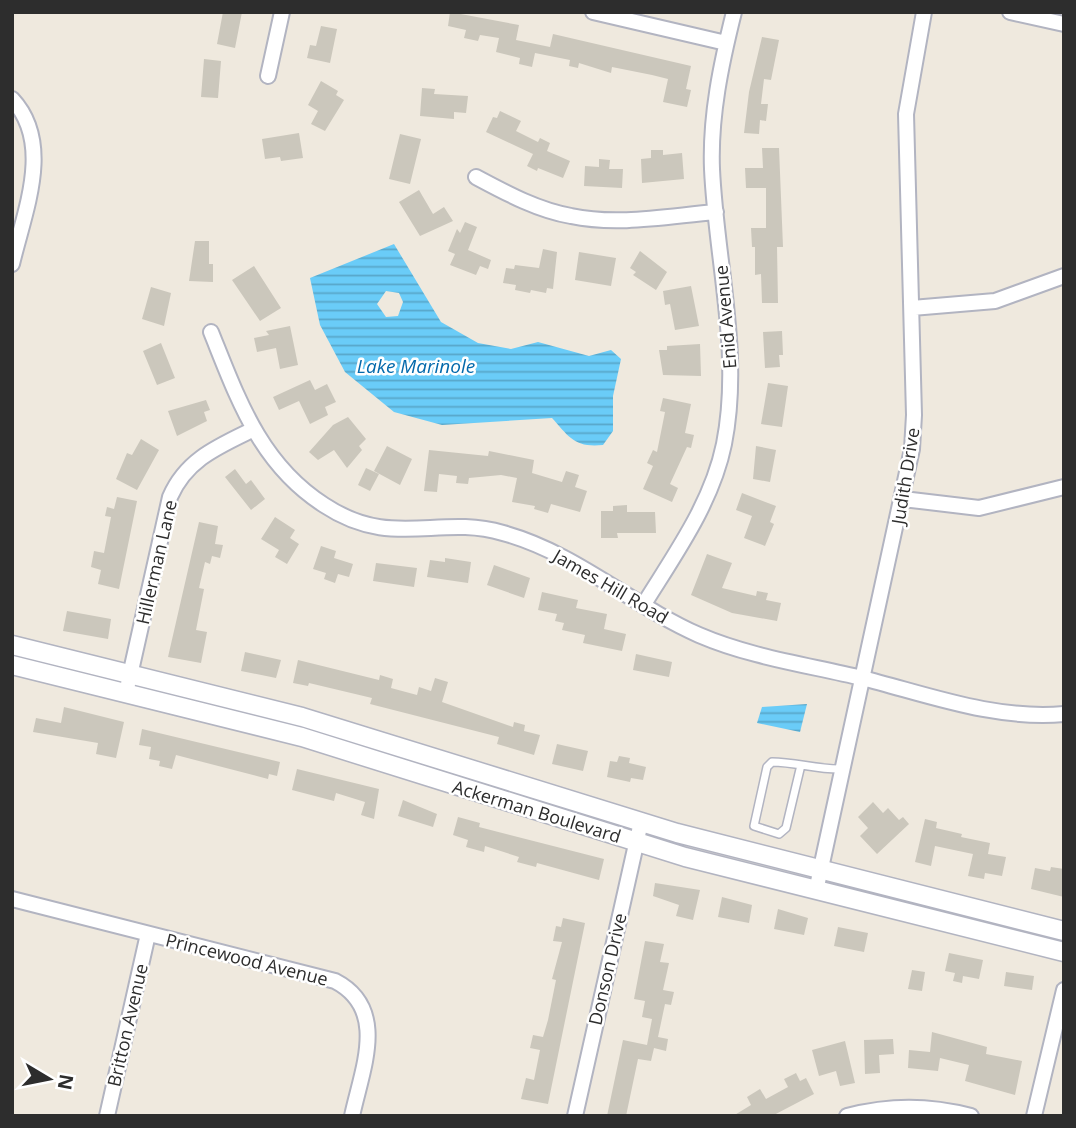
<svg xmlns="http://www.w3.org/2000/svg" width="1076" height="1128" viewBox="0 0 1076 1128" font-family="'Open Sans',sans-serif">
  <defs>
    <pattern id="water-rules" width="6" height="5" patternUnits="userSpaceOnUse" patternTransform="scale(1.75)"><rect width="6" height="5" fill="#6accf8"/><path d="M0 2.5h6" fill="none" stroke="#58a6c9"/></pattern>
  </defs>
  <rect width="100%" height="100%" fill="#efe9de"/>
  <!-- water -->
  <path fill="url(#water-rules)" fill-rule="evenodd" d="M394 244 441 322 478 343 511 349 538 342 589 356 611 350 621 359 613 396V431L603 445C575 448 569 437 552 418L442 425 394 412 345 372 320 325 310 278ZM386 291 399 293 403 302 398 316 386 317 377 304Z
    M807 704 800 732 757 723 762 707Z"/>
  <!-- building -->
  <path fill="#cbc7bc" d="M223 12H242L235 48 217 44Z
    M450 12 519 25 516 40 550 47 553 34 691 66 686 89 691 90 687 107 663 102 668 79 652 75 612 67 611 73 579 63 578 68 569 66 570 60 535 53 532 67 519 64 520 58 496 52 499 38 480 35 478 41 464 38 466 30 448 26Z
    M321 26 337 29 330 63 307 58 310 45 316 46Z
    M762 37 779 40 771 80 764 79 761 104H768L766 121 760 120 759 134 744 133 749 92Z
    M204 59 221 61 218 98 201 97Z
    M321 81 338 91 336 95 344 100 325 131 311 124 318 111 308 105Z
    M422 88 435 89 434 94 468 96 466 113 454 112V119L420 116Z
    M500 111 521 121 516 131 538 142 540 138 550 143 547 151 570 161 563 178 538 168 537 171 527 166 533 154 486 132 493 117 497 118Z
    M299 133 303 158 281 161 280 157 265 159 262 139Z
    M400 134 421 139 410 184 389 179Z
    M762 148H779L783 247H777L778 303H762L761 274 755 275V247H752L751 228H766V188H746L745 168H763Z
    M651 150H663V155L682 153 684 179 642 183 641 159 651 158Z
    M599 159 610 160 609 169H623L622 188 584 186 585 166 599 167Z
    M419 190 433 214 444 207 453 221 420 236 399 202Z
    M465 222 477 227 468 250 491 260 488 269 480 266 476 275 450 265 455 254 448 251 457 229 460 233Z
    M195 241H209V264H213V282L189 281Z
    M543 249 557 252 553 289 547 288 546 293 531 290 530 293 515 290 516 285 503 283 506 268 514 269 515 265 539 268Z
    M640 251 667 272 656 290 633 275 636 272 630 268Z
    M579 252 616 258 611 286 575 280Z
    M254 266 281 308 260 321 232 280Z
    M691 286 699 326 675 330 670 304 665 305 663 291Z
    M151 287 171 293 164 326 142 319Z
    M290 326 298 365 280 369 276 348 257 352 254 338 269 335 266 331Z
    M782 331 783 355H779L780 367 765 368 763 332Z
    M161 343 175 378 157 385 143 351Z
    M700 344 701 376 663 375 659 350H667V346Z
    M310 380 315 390 327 384 336 402 325 407 328 415 310 424 299 401 279 410 273 397Z
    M768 383 788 386 782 427 761 424Z
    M663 398 691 404 685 433 694 435 691 448 687 447 670 484 678 488 672 502 643 489 653 466 647 463 653 450 657 452 665 412 660 411Z
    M206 400 210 410 204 412 207 421 177 436 168 411Z
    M348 417 366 439 359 446 362 450 347 468 334 450 318 460 309 452 333 425Z
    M141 439 159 450 137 490 116 479 127 453 132 455Z
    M387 446 412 459 400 485 374 471Z
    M756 446 776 450 770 482 753 479Z
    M429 450 488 456 489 451 534 460 532 473 562 482 566 471 579 475 575 487 587 491 580 512 551 504 548 513 534 509 535 506 512 502 517 478 501 475 469 478 468 484 456 483 457 476 439 474 437 492 424 491Z
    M366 468 379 474 370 491 358 485Z
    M235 469 246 484 251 480 265 499 251 510 225 477Z
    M742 493 776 506 770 522 774 524 765 546 744 538 752 516 736 510Z
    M117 497 137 501 119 589 98 584 101 570 91 567 94 551 104 553 111 517 105 516 107 507 114 509Z
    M627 505V512H655L656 533H617L618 538H601V511H613V506Z
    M275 517 295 530 290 538 299 544 287 564 275 557 279 550 261 539Z
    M199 522 218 526 215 544 223 545 220 558 212 556 210 564 205 562 199 588 204 589 196 630 207 632 201 663 168 657Z
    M321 546 336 551 334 558 353 564 349 577 338 574 335 583 324 579 326 573 313 569Z
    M707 554 732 563 722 588 756 596 757 591 768 593 766 600 781 603 777 621 732 613 691 595Z
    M445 558 471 562 468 583 427 577 430 560 445 562Z
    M376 563 417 568 414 587 373 581Z
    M494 565 530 578 524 598 487 585Z
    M542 592 578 600 576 608 607 614 604 629 626 634 622 651 583 643 585 635 562 630 564 623 555 621 557 614 538 610Z
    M67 611 111 619 108 639 63 631Z
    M245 652 281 660 276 678 241 671Z
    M636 654 672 662 669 677 633 670Z
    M298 660 379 680 380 675 393 679 391 688 417 695 419 687 431 691 435 678 448 682 442 702 513 727 514 722 525 725 524 731 540 735 534 755 497 744 499 737 370 704 372 698 309 683 308 686 293 683Z
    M64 707 124 722 116 758 96 754 98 743 33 732 36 718 61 723Z
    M142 729 280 762 277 776 269 774 268 779 176 755 172 769 159 766 160 761 149 759 151 747 139 745Z
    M557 744 588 751 583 771 552 764Z
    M619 756 630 758 629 763 646 767 643 780 631 778 630 782 607 777 610 761 617 762Z
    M297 769 379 789 374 819 361 815 365 802 336 793 334 801 292 790Z
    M403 800 437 814 433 827 398 816Z
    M873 802 883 813 888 808 899 820 903 817 909 824 877 854 860 836 868 828 858 817Z
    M458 817 480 823 479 827 604 859 599 880 537 863 536 867 517 862 519 857 485 846 484 852 466 847 468 840 453 835Z
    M925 819 937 822 936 828 962 834 961 837 990 843 988 854 1006 857 1002 876 985 873 984 879 968 876 973 854 935 846 931 866 915 862Z
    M1051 867 1064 869V897L1031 889 1035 868 1050 871Z
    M655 883 700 890 693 920 676 916 679 905 653 896Z
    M722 897 752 905 749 923 718 917Z
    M778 909 808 918 804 935 774 929Z
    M563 918 585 923 548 1104 521 1099 526 1078 534 1080 540 1050 530 1048 533 1035 543 1037 548 1020 556 980 552 979 562 942 553 941 556 926 561 927Z
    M838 927 868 933 864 952 834 946Z
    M645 941 664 944 660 962 669 963 663 990 674 992 671 1005 665 1004 658 1037 668 1039 666 1051 654 1048 651 1061 638 1059 626 1116H607L623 1040 647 1045 652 1019 642 1017 645 1001 634 999Z
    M949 953 983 960 979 979 963 976 962 983 953 981 955 973 945 971Z
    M912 970 925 972 922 991 908 989Z
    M1006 972 1034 976 1032 990 1004 986Z
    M932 1032 987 1047 986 1054 1022 1061 1015 1095 965 1081 969 1065 940 1058 938 1071 908 1068 909 1050 930 1052Z
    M893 1039 894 1054 879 1055 880 1073 865 1074 864 1040Z
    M845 1041 855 1083 840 1086 836 1071 819 1076 812 1050Z
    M796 1073 800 1081 806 1078 814 1094 772 1116H733L751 1105 747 1097 760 1089 766 1099 788 1087 784 1079Z"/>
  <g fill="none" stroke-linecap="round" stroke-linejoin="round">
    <defs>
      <path id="service" d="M801 765 786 828 779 834 754 826 767 767 772 762C796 762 818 770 842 769"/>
      <path id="minor" d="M593 12 726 43
        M1010 12 1064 24
        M268 76 282 12
        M12 99C54 144 24 212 12 264
        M476 177C506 193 537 210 571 216 618 226 668 216 716 212
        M912 308 995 301 1064 276
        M211 332C238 399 260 464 324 505 392 550 438 514 503 533 576 553 631 605 699 635 750 657 808 665 862 678 929 695 994 720 1064 714
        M903 499 979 508 1064 487
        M644 604C675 554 712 503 724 444 742 353 716 260 712 169 710 116 721 64 734 12
        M126 693 170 497C186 460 217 447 252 430
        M816 891 912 449 914 415 906 114 924 12
        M12 899 335 981C389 1009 362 1069 352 1116
        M107 1116 148 934
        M575 1116 641 822
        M847 1116C890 1105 928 1105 971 1116
        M1034 1116 1064 990"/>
      <path id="tertiary" d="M12 645 302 717 677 833 1064 931
        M12 665 302 737 685 857 1064 952"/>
    </defs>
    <!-- service casing -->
    <use href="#service" stroke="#b2b4c1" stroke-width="10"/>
    <!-- minor casing -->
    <use href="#minor" stroke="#b2b4c1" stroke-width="18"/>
    <!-- tertiary casing -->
    <use href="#tertiary" stroke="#b2b4c1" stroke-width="21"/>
    <!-- service -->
    <use href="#service" stroke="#fff" stroke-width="7"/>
    <!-- minor -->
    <use href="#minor" stroke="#fff" stroke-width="14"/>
    <!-- tertiary -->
    <use href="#tertiary" stroke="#fff" stroke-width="18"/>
  </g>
  <g text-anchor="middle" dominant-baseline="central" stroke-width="5" stroke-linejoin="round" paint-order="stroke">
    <!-- street labels -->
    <g font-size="18" fill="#2d2d2d" stroke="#fff">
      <text transform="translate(725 317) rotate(-95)">Enid Avenue</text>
      <text transform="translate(905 476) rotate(-81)">Judith Drive</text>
      <text transform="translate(156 562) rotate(-77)">Hillerman Lane</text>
      <text transform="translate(611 586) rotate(30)">James Hill Road</text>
      <text transform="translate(537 811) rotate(17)">Ackerman Boulevard</text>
      <text transform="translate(247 959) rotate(14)">Princewood Avenue</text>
      <text transform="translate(607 969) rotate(-77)">Donson Drive</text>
      <text transform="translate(127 1025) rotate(-77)">Britton Avenue</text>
    </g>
    <!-- water labels -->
    <g font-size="19" font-style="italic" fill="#0369ab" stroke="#fff">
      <text x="416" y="366">Lake Marinole</text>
    </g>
  </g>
  <!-- border -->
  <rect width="1076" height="1128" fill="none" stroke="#2d2d2d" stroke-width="28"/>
  <!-- north arrow -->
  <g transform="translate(49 1079) rotate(100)" stroke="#ffffff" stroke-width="5" paint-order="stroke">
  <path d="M0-5L12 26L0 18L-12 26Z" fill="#2d2d2d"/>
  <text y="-10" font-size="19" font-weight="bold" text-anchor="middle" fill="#2d2d2d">N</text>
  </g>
</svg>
